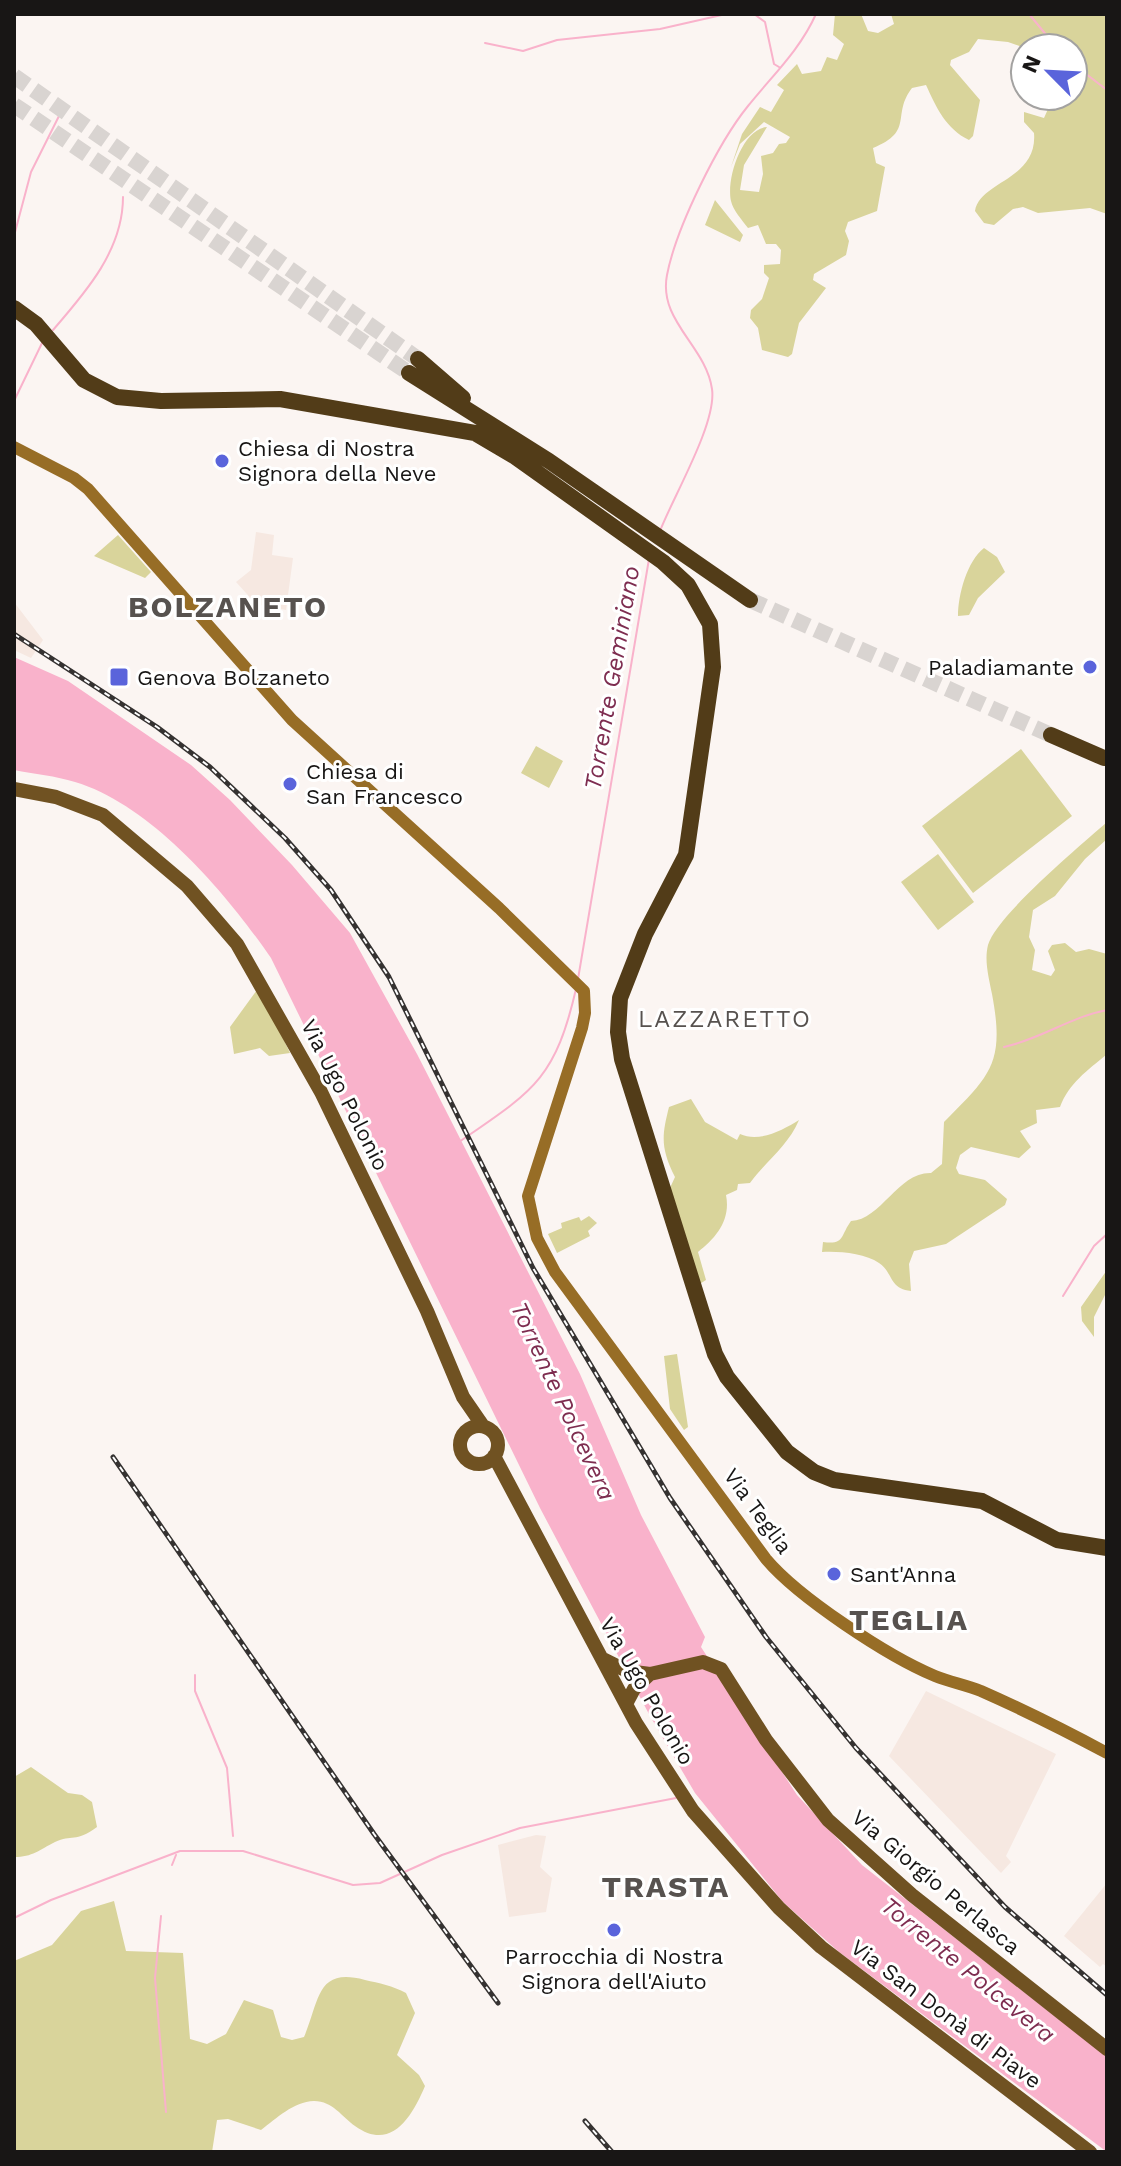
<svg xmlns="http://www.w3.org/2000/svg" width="1121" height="2166" viewBox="0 0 1121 2166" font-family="'Work Sans',sans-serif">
  <rect width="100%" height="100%" fill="#fbf5f2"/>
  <!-- built -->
  <path fill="#f6e8e1" d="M256 532 274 535 272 555 293 558 286 610 256 604 236 582 251 570Z
    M14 602 43 640 31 658 14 650Z
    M926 1691 1056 1754 1006 1856 1011 1862 1001 1873 889 1756Z
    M536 1835 546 1836 540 1867 552 1878 546 1912 509 1917 498 1845Z
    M1107 1883V1967L1103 1964 1100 1967 1064 1936Z"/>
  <!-- green -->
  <path fill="#d9d49b" d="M835 14H861L868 31 878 33 894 24 891 14H1107V214L1090 208 1038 213 1023 207 1013 209 994 225 984 223 975 211C980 181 1038 180 1034 133L1024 122V112L1044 118 1048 109 1045 96H1073V48H1025L1008 42 978 39 969 52 951 60 950 65 980 100 973 136 969 140C946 129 936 107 926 85L912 88C891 115 915 131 873 148L876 163 885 167 877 211 848 222 845 231 849 241 846 255 814 274 813 280 826 288 799 323 792 354 788 357 762 350 758 328 750 318 751 310 762 299 769 278 764 273V265L780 264 781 250 776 244H766L758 225 748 228C742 220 733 210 731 201 726 179 742 129 767 127L744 165 740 190 759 192 763 174 761 156 773 153 779 144 786 143 790 137 764 122 740 144 731 167 742 134 760 107 771 112 784 90 777 85 797 64 802 74 821 71 827 57 837 60 844 44 833 35Z
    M715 200 743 235 740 242 705 225Z
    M118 535 151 572 145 578 94 556Z
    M984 548 997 557 1005 572 978 598 969 615 958 616C958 595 967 561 984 548Z
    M536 746 563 761 549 788 521 773Z
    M1021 749 1072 816 973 893 922 826Z
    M1107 822V839L1085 859 1055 896 1033 910 1029 937 1035 950 1032 970 1051 976 1055 970 1048 951 1052 945 1065 943 1076 952 1089 949 1107 954V1054C1087 1071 1069 1083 1060 1107L1036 1110 1037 1123 1020 1131 1031 1147 1019 1158 971 1147 960 1155 956 1168 959 1174 985 1180 1007 1199 1005 1205 946 1244 914 1251 909 1264 911 1291C889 1289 893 1272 879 1263 865 1253 838 1251 822 1252L823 1242C845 1245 840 1236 851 1221 881 1220 898 1172 931 1173L942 1164 944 1122C991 1075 1005 1063 992 994 989 978 984 961 988 945 996 916 1081 845 1107 822Z
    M938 854 974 902 938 930 901 882Z
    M257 990H260L290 1053 269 1056 260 1048 234 1054 230 1027Z
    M691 1099 705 1122 737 1140 740 1134C759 1143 783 1130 799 1120 788 1146 767 1160 750 1183L738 1184 737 1190 726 1195C731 1220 716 1238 698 1252L706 1280 698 1285 669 1190 675 1177C660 1147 662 1135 669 1107Z
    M589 1216 597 1223 588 1231 590 1236 557 1253 548 1234 562 1228 561 1223 579 1217 581 1221Z
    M1107 1270V1291L1094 1317V1337L1082 1321 1081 1307Z
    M677 1354 688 1427 684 1430 670 1409 664 1356Z
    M31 1767 68 1793 82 1795 92 1802 97 1827C75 1843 72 1834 55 1842 39 1850 33 1857 14 1857V1777Z
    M114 1901 126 1951 183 1953 190 2039 207 2044 226 2034 244 2000 273 2010 281 2037 292 2040 304 2037C320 2000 316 1967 365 1980 379 1983 393 1986 406 1993L415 2013 397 2055 419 2075 425 2086C412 2117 391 2152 355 2126 342 2117 333 2101 314 2101 293 2102 277 2118 261 2130L228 2119 217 2120 212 2152H14V1961L52 1945 81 1911Z"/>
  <!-- water -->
  <path fill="#f9b2cb" d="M14 657 68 681 191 765 230 800 292 865 350 933 417 1054 580 1374 641 1515 705 1637 701 1647 797 1795 862 1865 1107 2057V2152L839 1952 783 1902 695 1793 650 1716 540 1508 271 958C227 894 152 805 75 782 56 776 34 774 14 770Z"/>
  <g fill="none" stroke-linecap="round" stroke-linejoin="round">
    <!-- stream -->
    <path stroke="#f9b2cb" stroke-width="2" d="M754 14 765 22 774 64 779 67
      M1029 14 1057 48
      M485 43 523 51 557 40 660 29 726 14
      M1073 64 1107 90
      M14 236 31 172 60 114
      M53 330C86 292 123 250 123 197
      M14 401 43 341
      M660 531C673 497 717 423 712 389 706 346 658 321 667 275 676 228 718 143 748 106 772 76 800 50 816 14
      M578 979 649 559
      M1004 1047C1041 1039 1070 1017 1107 1010
      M459 1142C533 1091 555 1080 576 989
      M1063 1296 1094 1246 1107 1234
      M195 1675V1691L227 1768 233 1836
      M172 1865 176 1855
      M161 1916 155 1978 166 2112
      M14 1918 51 1900 180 1851H243L353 1885 380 1883 442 1855 520 1828 676 1798"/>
    <!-- highway-tunnel -->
    <path stroke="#d9d4d1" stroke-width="16" stroke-dasharray="16 8" stroke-linecap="butt" d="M14 76 418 359
      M14 105 409 373
      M750 600 1051 735"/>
    <!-- secondary -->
    <path stroke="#976d26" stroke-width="12" d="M14 447 74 478 88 489 292 720 499 908 584 991 585 1013 582 1028 528 1196 537 1238 555 1272 766 1559C798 1597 887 1656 935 1676 950 1682 966 1685 981 1691 1024 1710 1066 1731 1107 1753"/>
    <!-- primary -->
    <path stroke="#705222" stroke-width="14" d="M14 789 56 797 103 815 187 886 237 944 321 1092 427 1311 463 1397 483 1426
      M460 1445a19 19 0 1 1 38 0a19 19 0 1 1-38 0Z
      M494 1456 636 1723 693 1811 779 1908 821 1947 1090 2152
      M603 1659 627 1671 650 1674 703 1662 721 1669 766 1740 828 1820 912 1895 1107 2049
      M626 1704 634 1689 650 1674"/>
    <!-- highway -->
    <path stroke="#523c18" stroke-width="16" d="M14 308 36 324 84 380 117 397 161 401 280 399 475 433 514 456 663 562 688 585 710 624 713 667 686 855 645 934 620 998 618 1032 622 1059 715 1354 727 1377 787 1452 814 1472 834 1480 982 1501 1057 1540 1107 1548
      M418 359 463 398
      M409 373 549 461 750 600
      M1051 735 1104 758"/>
    <defs>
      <path id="rail" d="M14 634 157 727 210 767 285 838 331 890 389 977 533 1268 670 1498 766 1637 856 1748 1005 1907 1107 1995
        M113 1457 374 1834 498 2003
        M585 2121 612 2152"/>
    </defs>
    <!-- rail casing -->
    <use href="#rail" stroke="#353231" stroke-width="5"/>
    <!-- rail -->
    <use href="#rail" stroke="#fff" stroke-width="2" stroke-dasharray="6" stroke-linecap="butt"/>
  </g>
  <!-- markers -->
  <g fill="#5a64db" stroke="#fff" stroke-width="3">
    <circle cx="222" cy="461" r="8"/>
    <circle cx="1090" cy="667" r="8"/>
    <rect x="109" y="667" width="20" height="20" rx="4"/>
    <circle cx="290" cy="784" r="8"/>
    <circle cx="834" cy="1574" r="8"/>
    <circle cx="614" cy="1930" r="8"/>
  </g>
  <g text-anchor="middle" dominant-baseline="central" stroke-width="6" stroke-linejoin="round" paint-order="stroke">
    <!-- poi labels -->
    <g font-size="22" fill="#181615" stroke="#fff" text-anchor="start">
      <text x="238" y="448">Chiesa di Nostra<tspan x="238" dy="25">Signora della Neve</tspan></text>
      <text x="1074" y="667" text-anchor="end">Paladiamante</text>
      <text x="137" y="677">Genova Bolzaneto</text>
      <text x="306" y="771">Chiesa di<tspan x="306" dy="25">San Francesco</tspan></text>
      <text x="850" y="1574">Sant'Anna</text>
      <text x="614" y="1956" text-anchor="middle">Parrocchia di Nostra<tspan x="614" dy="25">Signora dell'Aiuto</tspan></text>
    </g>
    <!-- street labels -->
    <g font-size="22" fill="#181615" stroke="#fff">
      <text transform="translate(345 1095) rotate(63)">Via Ugo Polonio</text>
      <text transform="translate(758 1511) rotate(54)">Via Teglia</text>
      <text transform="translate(647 1691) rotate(60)">Via Ugo Polonio</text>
      <text transform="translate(936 1882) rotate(40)">Via Giorgio Perlasca</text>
      <text transform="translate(946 2014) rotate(37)">Via San Donà di Piave</text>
    </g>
    <!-- water labels -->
    <g font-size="24" font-style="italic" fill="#7e2d50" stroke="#fff">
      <text transform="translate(612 678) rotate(-80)">Torrente Geminiano</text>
      <text transform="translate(563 1401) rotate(65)">Torrente Polcevera</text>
      <text transform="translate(968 1970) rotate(39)">Torrente Polcevera</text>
    </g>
    <!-- neighbourhood labels -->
    <g font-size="24" letter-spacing="2" fill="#57524f" stroke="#fff">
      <text x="725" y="1019">LAZZARETTO</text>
    </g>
    <!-- district labels -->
    <g font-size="30" font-weight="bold" letter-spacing="2" fill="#57524f" stroke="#fff">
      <text x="228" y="606">BOLZANETO</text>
      <text x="909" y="1619">TEGLIA</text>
      <text x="666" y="1886">TRASTA</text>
    </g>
  </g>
  <!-- border -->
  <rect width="1121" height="2166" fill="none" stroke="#181615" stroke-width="32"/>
  <!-- north arrow -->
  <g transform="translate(1049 72) rotate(294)"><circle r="38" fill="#ffffff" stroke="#a3a2a1" stroke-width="2"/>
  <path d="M0-6L14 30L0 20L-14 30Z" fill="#5a64db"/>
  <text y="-12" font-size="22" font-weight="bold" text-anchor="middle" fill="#181615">N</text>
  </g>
</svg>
